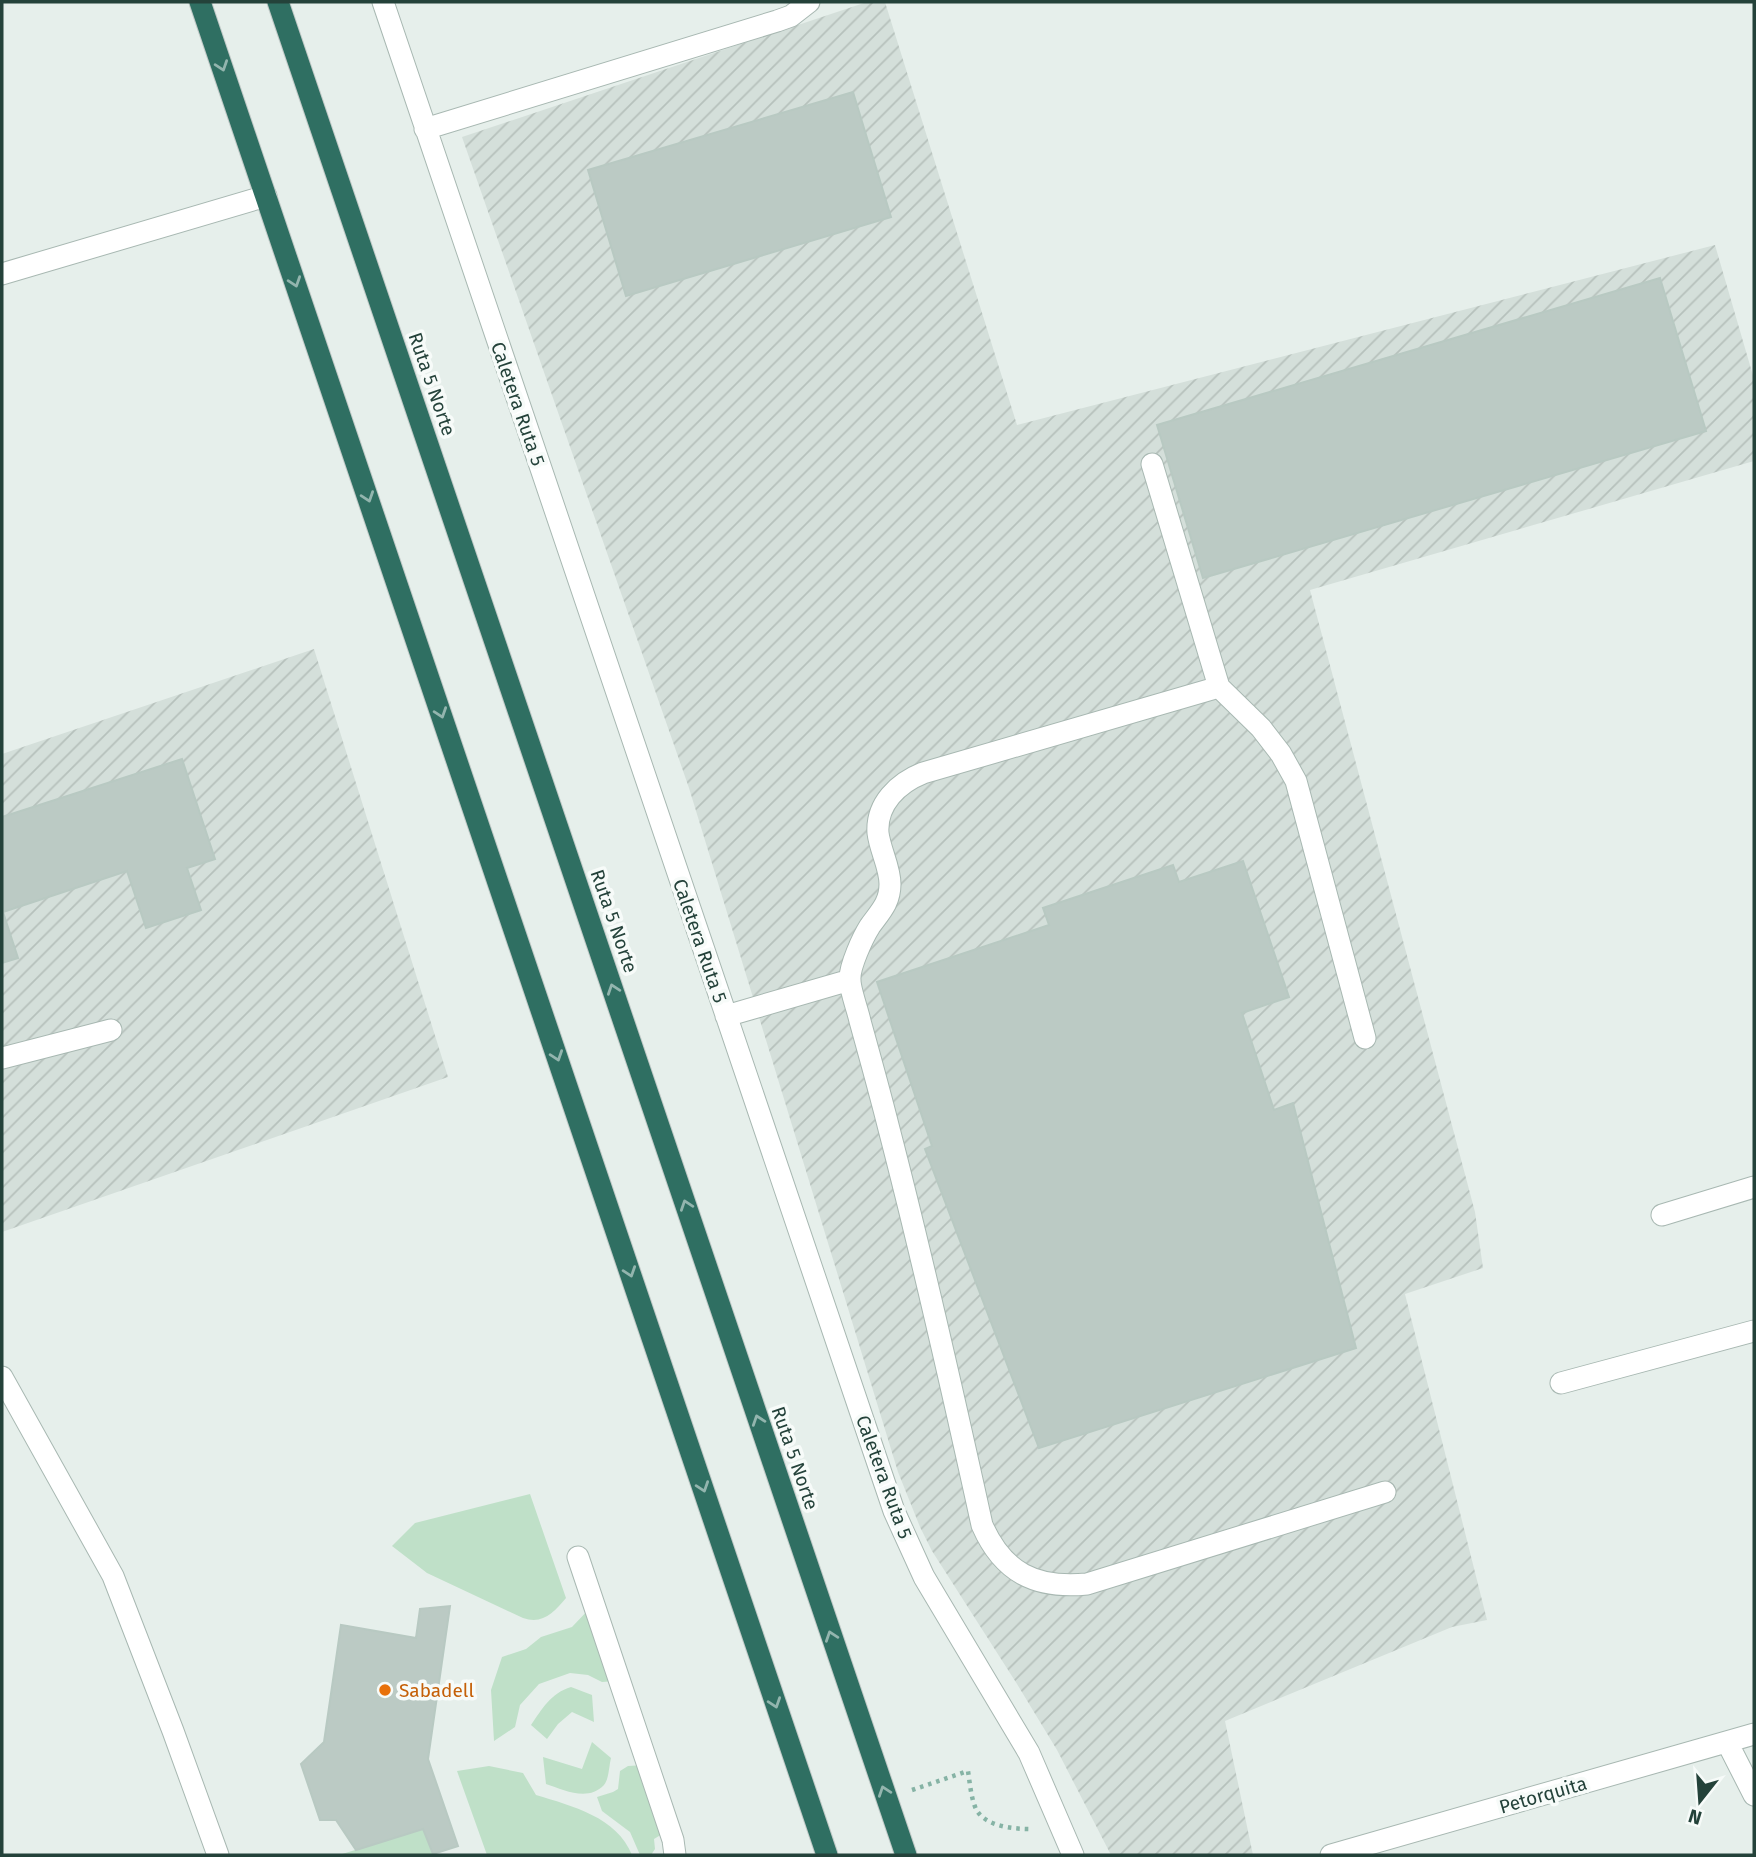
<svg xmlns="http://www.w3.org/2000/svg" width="1756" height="1857" viewBox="0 0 1756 1857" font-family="'Fira Sans',sans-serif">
  <defs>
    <pattern id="industrial-furrows" width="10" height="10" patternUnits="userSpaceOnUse" patternTransform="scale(1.75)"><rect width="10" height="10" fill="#d4dfda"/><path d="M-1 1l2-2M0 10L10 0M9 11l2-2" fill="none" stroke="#b6c1bc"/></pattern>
  </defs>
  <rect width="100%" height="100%" fill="#e6efeb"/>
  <!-- industrial -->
  <path fill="url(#industrial-furrows)" d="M867 2H885L1017 425 1715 245 1754 379V461L1310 590 1475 1212 1483 1268 1405 1294 1487 1620 1452 1627 1225 1721 1253 1855H1111L1057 1750 1017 1684 932 1551 920 1527 898 1472 689 788 462 137Z
    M314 649 448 1077 2 1232V754Z"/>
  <!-- grass -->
  <path fill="#bfe0c8" d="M530 1494 566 1598C554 1612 543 1625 523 1618L427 1573 392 1546 415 1523Z
    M591 1607 615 1681 602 1682 588 1675 570 1673 539 1684 520 1705 515 1727 494 1741 491 1690 502 1657 526 1649 541 1637 572 1627Z
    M571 1687 592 1695 594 1722 572 1712 558 1724 547 1739 531 1725C542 1709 551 1693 571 1687Z
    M592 1742 611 1758C609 1766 609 1779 604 1785 588 1802 564 1790 546 1784L543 1757 582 1769Z
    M645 1765 667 1831 654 1839 655 1849 651 1855H640L630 1832 602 1811 597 1797 613 1792 618 1789 620 1771 628 1766Z
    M489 1766 523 1773 536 1795C572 1806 617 1817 632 1855H487L457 1771Z
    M423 1829 433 1854 431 1855H339Z"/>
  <!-- building -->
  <path fill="#bbcac4" stroke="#b8c9c2" stroke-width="2" d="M853 92 891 217 626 296 588 170Z
    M1660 278 1706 431 1203 578 1157 425Z
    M182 759 215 859 187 868 201 910 146 928 127 871 3 912 18 958 2 963V817Z
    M1243 861 1289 997 1242 1013 1274 1110 1293 1103 1356 1348 1039 1448 925 1149 932 1146 877 982 1049 925 1043 908 1173 865 1179 882Z
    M450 1606 428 1759 458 1846 433 1854 423 1829 356 1850 336 1820H320L301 1764 324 1742 341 1625 416 1638 420 1609Z"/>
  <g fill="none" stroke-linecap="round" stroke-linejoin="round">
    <defs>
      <path id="minor" d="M383 2 894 1511 924 1577 1029 1753 1073 1855
        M425 129 777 21 791 16 809 2
        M2 274 266 196
        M1152 464 1219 687 1261 728 1281 754 1296 781 1365 1038
        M1219 687 923 773C898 783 876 804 878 833 880 850 890 867 890 884 890 903 880 912 870 926 863 937 849 967 850 980 850 990 858 1011 860 1021 870 1057 880 1093 889 1129 923 1260 953 1393 982 1525 1003 1573 1036 1589 1087 1584L1385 1492
        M726 1016 850 980
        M2 1058 111 1030
        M1662 1215 1754 1187
        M2 1377 113 1576 173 1731 218 1855
        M1561 1383 1754 1331
        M578 1557 673 1840 675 1855
        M1727 1742 1754 1795
        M1331 1855 1754 1734"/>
      <path id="highway" d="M200 2 827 1855
        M278 2 906 1855"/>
    </defs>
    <!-- minor casing -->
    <use href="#minor" stroke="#a8b8b2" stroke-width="23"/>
    <!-- highway casing -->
    <use href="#highway" stroke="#c2cac8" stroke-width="23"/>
    <!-- path -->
    <path stroke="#86b3a5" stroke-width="4.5" stroke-dasharray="3.5 5" stroke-linecap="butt" d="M912 1790 968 1771C970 1784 971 1798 976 1809 985 1827 1015 1829 1031 1829"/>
    <!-- minor -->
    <use href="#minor" stroke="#fff" stroke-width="21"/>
    <!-- highway -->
    <use href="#highway" stroke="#2f6f62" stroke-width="21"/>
  </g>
  <!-- one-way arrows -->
  <defs><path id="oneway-chevron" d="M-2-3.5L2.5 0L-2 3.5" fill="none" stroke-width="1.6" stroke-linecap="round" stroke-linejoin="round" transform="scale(1.75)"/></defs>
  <g stroke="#93b5ae">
    <use href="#oneway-chevron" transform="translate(222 66) rotate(71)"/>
    <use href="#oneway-chevron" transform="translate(295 282) rotate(71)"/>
    <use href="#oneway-chevron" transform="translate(368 497) rotate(71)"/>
    <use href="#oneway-chevron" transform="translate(441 713) rotate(71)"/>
    <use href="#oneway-chevron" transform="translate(613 989) rotate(-109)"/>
    <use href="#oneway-chevron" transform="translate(557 1056) rotate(71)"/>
    <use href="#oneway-chevron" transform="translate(686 1205) rotate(-109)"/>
    <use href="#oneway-chevron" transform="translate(630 1272) rotate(71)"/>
    <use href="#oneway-chevron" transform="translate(758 1420) rotate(-109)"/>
    <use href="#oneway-chevron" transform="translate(703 1487) rotate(71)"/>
    <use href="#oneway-chevron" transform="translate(831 1636) rotate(-109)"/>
    <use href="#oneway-chevron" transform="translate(775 1703) rotate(71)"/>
    <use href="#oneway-chevron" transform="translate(884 1791) rotate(-109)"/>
  </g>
  <!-- markers -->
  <circle fill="#e8710a" stroke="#f7fbf9" stroke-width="2.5" cx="385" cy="1690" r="7"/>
  <g text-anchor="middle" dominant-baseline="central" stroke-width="7" stroke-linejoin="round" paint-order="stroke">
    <!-- street labels -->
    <g font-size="19" fill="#24423a" stroke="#f7fbf9">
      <text transform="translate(432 384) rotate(71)">Ruta 5 Norte</text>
      <text transform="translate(518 404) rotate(71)">Caletera Ruta 5</text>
      <text transform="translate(614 921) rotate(71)">Ruta 5 Norte</text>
      <text transform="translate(700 941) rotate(71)">Caletera Ruta 5</text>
      <text transform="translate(795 1458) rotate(71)">Ruta 5 Norte</text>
      <text transform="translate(884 1477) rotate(70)">Caletera Ruta 5</text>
      <text transform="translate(1543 1795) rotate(-16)">Petorquita</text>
    </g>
    <!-- food labels -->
    <g font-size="19" fill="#c56008" stroke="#f7fbf9" text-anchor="start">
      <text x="399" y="1690">Sabadell</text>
    </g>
  </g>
  <!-- border -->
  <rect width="1756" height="1857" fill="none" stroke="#24423a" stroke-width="7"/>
  <!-- north arrow -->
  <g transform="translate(1700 1801) rotate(197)" stroke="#f7fbf9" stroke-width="5" paint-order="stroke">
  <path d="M0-5L12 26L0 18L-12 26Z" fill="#24423a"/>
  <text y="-10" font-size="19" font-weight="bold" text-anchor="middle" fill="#24423a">N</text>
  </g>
</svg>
